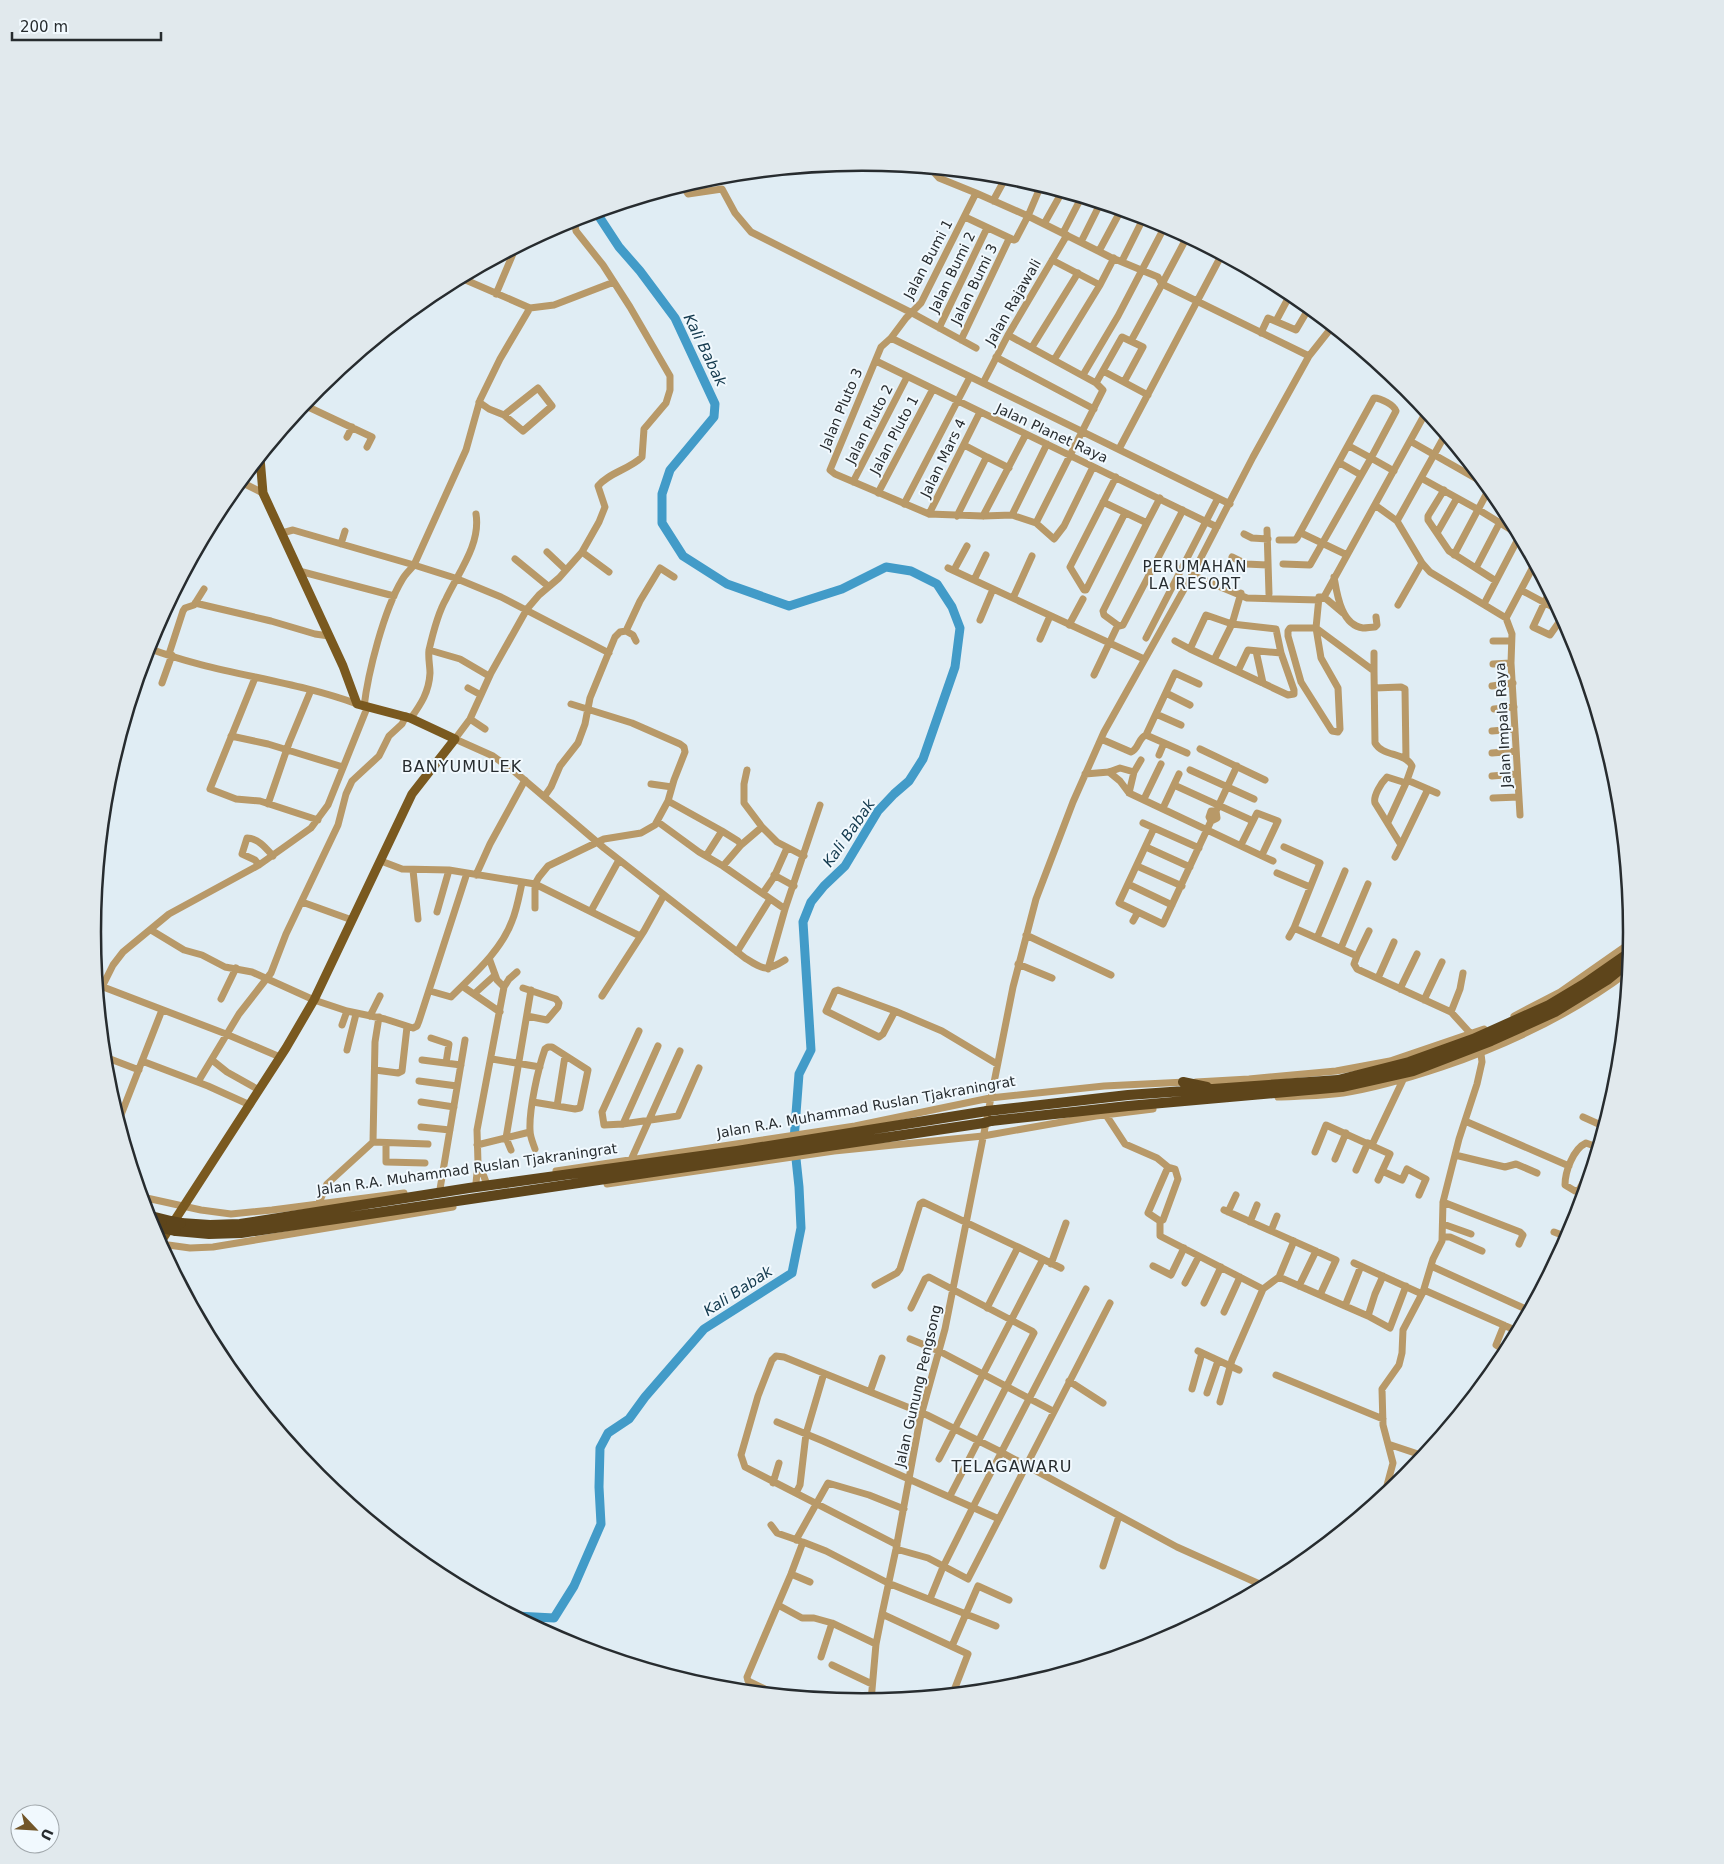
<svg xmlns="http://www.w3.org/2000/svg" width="1724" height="1864" viewBox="0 0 1724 1864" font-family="'DejaVu Sans',sans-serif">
  <rect width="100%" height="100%" fill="#e0edf4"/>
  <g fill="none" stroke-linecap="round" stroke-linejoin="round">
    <!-- river -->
    <path stroke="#429bc8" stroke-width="9" d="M516 1616 554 1618 574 1586 601 1524 599 1487 600 1448 608 1433 629 1419 645 1397 704 1329 792 1273 801 1228 799 1187 794 1140 799 1074 811 1050 803 922 811 902 824 886 845 866 878 811 894 794 909 781 923 759 955 667 960 628 952 607 937 584 911 571 886 567 842 589 789 606 727 584 683 556 662 523V494L670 470 714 417 715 404 675 318 640 271 619 247 596 212"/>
    <!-- minor -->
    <path stroke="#b89968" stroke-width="7" d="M931 169 939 178 976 193
      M1016 179 1035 187 1039 190 1028 216 976 193 921 303 906 318 891 338 881 347 830 470 835 474 929 514 983 516 1012 515 1036 523 1054 539 1064 526 1093 467
      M683 186 688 194 722 189 735 213 751 232 912 313 976 348
      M993 201 1006 177
      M965 217 1014 240 1016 239 1028 216 1110 257 1158 277 1162 284
      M574 219 576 231 603 265 630 307 670 376V390L666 403 644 429 642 457C630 469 608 473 598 486L605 507 599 522 582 552 559 578 539 595 527 609 491 673 470 719 455 739 493 756 515 772 604 848 745 958C764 970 766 972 785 960
      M1044 224 1062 192
      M1063 233 1081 198
      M1081 242 1100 204
      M1099 251 1121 210
      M1052 260 1100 285
      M1122 261 1144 217
      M461 278 530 308
      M1162 284 1187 237
      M496 294 515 249
      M1276 321 1291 293
      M939 328 987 228
      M1261 333 1268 318 1296 330 1309 308
      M1008 335 1096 383 1103 390 1036 523
      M891 338 1230 504
      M961 340 1009 239
      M1131 341 1162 284 1309 356
      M1032 347 1078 273
      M996 357 1094 409
      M1054 360 1100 285 1114 258
      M876 361 1217 527
      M1103 371 1148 395
      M1083 375 1118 316 1165 226
      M983 383 1008 335 1067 235
      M1096 383 1122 337 1143 347 1124 382
      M479 402 489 409 504 415 523 431 552 406 538 388 504 415
      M304 405 372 437 367 447
      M347 437 352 427
      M1410 441 1484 483
      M964 445 987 457
      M1119 449 1221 256
      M1340 463 1361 475
      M1116 477 1070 567 1084 590H1086L1125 513
      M1421 478 1479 510 1518 534
      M241 482 263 493
      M853 482 907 377
      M1444 490 1428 516V520L1449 551 1496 581
      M878 493 933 389
      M1103 502 1147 523 1160 498
      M904 504 970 377
      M1375 505 1397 521 1422 563 1430 572 1506 618
      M929 514 980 412
      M1012 515 1047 444
      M957 516 986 458 987 457 1009 468
      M983 516 1026 434
      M1397 521 1445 435
      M1147 523 1103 611 1104 615 1119 626 1123 625 1183 510
      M1267 530 1269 594
      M282 533 293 530 414 565 466 450 480 400 500 359 530 308 554 305 614 282
      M1301 533 1347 555
      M1437 533 1457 498
      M1244 534 1252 538 1268 539
      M1279 540H1295L1297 538 1374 398C1381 398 1394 405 1396 411L1371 458 1394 471
      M341 544 345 531
      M547 552 566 570
      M582 552 609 572
      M1454 555 1489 489
      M1232 557 1246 564 1267 565
      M515 559 548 586
      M1283 564 1310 565 1371 458 1349 446
      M948 568 1144 659
      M1476 568 1500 522
      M954 570 967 546
      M299 571 394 596
      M1192 575 1247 598 1319 600 1324 597 1426 412
      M1334 577C1337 594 1341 625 1363 628 1367 628 1371 627 1375 627L1377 625 1376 617
      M974 580 986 555
      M1521 590 1558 610
      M1549 593 1533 627 1550 635 1562 618
      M1319 597 1316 628 1321 658 1338 688 1340 729 1338 732 1332 731 1301 682 1288 636V631L1290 628H1316L1374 671 1375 743C1383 757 1405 752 1412 766L1406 783 1388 822
      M1319 597H1324L1343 613
      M1013 598 1032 556
      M195 603 271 621 315 634 329 636
      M1484 604 1519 537
      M1398 605 1422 563
      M1206 615 1232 624 1276 629 1281 653 1294 690V694L1288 695 1190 649Z
      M980 620 993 589
      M1069 625 1083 599
      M626 631 633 635 636 641
      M1146 638 1218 498
      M1040 639 1050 616
      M1175 641 1190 649
      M1493 641H1511
      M148 648C215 674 289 679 357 704
      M429 650 460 659 489 676
      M1256 651 1263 683
      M169 654 183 611 185 608 194 605 204 589
      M1214 660 1232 624 1241 593
      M1493 664 1511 663
      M1238 671 1248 650 1281 653
      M1374 671V653
      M1094 675 1116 629
      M255 678 210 789 236 799 260 801 318 820
      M162 683 172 655
      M1492 686 1513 683
      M468 688 481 695
      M1375 688 1401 687 1405 689 1406 759
      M1166 693 1190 705
      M364 707C368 672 384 610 402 580 405 574 410 570 414 565L455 578 501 597 609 653
      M1494 709 1514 707
      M1156 714 1181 725
      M411 718C421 704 429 692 430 673 430 666 428 658 429 650 432 637 439 611 446 599 458 573 481 544 476 514
      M470 719 485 729
      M1492 731 1515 729
      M1146 735 1175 673 1199 684
      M231 736 268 744 343 767
      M1101 739 1131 752C1139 749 1138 738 1146 735L1187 753
      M1200 749 1265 780
      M1492 753 1516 751
      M1159 755 1164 743
      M747 770 744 784V803L762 827
      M1190 770 1254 799
      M1109 772 1120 781 1129 793 1273 861
      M1085 774 1109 772 1120 768 1134 772
      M1492 776 1517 774
      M1407 780 1437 793
      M1406 783 1387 777C1381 783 1373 796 1375 803L1401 845 1428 789
      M651 784 672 787
      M1174 785 1253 821
      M1129 793 1134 772 1141 760
      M544 797 551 787 560 766 578 743 585 724 590 698 615 637 620 632 626 631 640 601 660 568 674 577
      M1493 798 1519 797
      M1144 799 1161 764
      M668 801 722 831 706 856
      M268 804 289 743 311 690
      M1163 808 1179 774
      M1520 815 1511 663 1512 634 1506 618 1534 565
      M1211 821 1209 817 1211 811H1216
      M658 822 699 852 723 866 785 909
      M1143 823 1199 848
      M1154 828 1119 903 1163 924 1211 821 1217 818 1216 811 1237 766
      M722 831 738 841 741 845 723 866
      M741 845 762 827 777 842 804 856
      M1241 845 1257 813 1278 821 1262 855
      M1146 847 1190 867
      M1284 847 1320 863 1294 928 1357 956 1354 964 1357 969 1451 1012 1460 989 1463 973
      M1395 857 1401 845
      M381 861 402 869 449 870 535 884 640 936
      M259 865 255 860 242 854 247 838C258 838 266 848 273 856
      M1137 866 1182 886
      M413 870 418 919
      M1277 873 1310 887
      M476 875 490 844 525 780
      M774 875 794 886
      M1128 884 1172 905
      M763 893 774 877 787 848
      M302 902 352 920
      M535 908V884L539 877 548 866 604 839 641 833 655 825 668 801 674 780 685 752 684 747 680 744 632 723 571 704
      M591 911 619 860
      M437 912 449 870
      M1133 921 1138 912
      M151 930 184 950 202 955 225 967 252 972 314 1000 347 1011 385 1019 413 1028 417 1026 419 1021 467 873
      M1026 935 1111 975
      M1289 937 1294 928
      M1317 938 1345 871
      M1341 948 1368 884
      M737 952 770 899
      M1357 956 1369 931
      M489 958 497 980 504 987
      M1018 964 1052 978
      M768 969 785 909 820 805
      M1378 978 1394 942
      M98 985 226 1034 280 1057
      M465 988 500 1012
      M523 988 556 999 559 1003 558 1007 547 1020 527 1016
      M1400 989 1417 954
      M430 991 451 997C473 975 501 951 512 921 517 909 519 896 522 883
      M99 993 113 965 123 952 169 914 259 865 311 828 328 805 367 708
      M474 994 495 975
      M602 996 644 931 664 895
      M221 999 236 968
      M1424 1000 1442 962
      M895 1011 838 990 835 991 826 1011 879 1037 883 1034 895 1011 942 1031 997 1064
      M1451 1012 1471 1034
      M370 1016 380 996
      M1514 1016 1560 992 1630 943
      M342 1025 347 1011
      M639 1031 602 1112 604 1125 623 1124 678 1116 699 1068
      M431 1038 449 1044 446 1063
      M347 1050 356 1014
      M105 1057 139 1070
      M492 1059 540 1067
      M212 1060 227 1072 259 1090
      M422 1060 461 1065
      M142 1061 208 1086 250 1105
      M375 1070 398 1073 402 1071 407 1027
      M419 1081 457 1086
      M198 1082 239 1014 271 973 286 934 338 825 346 794 352 781 379 756 389 736 402 724 406 716
      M1196 1082 1249 1079 1336 1071 1390 1061 1484 1029
      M1278 1097C1300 1096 1321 1096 1343 1093 1377 1088 1409 1078 1442 1067 1509 1044 1571 1015 1628 972
      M421 1102 454 1107
      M533 1102 575 1109 580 1108 588 1070 552 1047H548L545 1049C538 1069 529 1109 530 1130 530 1137 533 1143 535 1149
      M557 1106 565 1056
      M1106 1115 1125 1144 1157 1158 1168 1167 1175 1169 1178 1179 1163 1220 1160 1221V1236L1263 1289 1232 1360 1220 1402
      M1583 1117 1603 1126
      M119 1120 162 1010
      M1465 1121 1569 1166
      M623 1124 658 1046
      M421 1127 450 1130
      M373 1142 428 1144
      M386 1143V1162L425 1163
      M477 1145 530 1132
      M1372 1145 1403 1080
      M511 1150 506 1138 531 990
      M1315 1152 1326 1125 1390 1154 1378 1180
      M1455 1155 1505 1167 1516 1164 1537 1173
      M1335 1159 1346 1133
      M631 1160 680 1051
      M1592 1165 1579 1190 1575 1191 1565 1185C1565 1172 1573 1149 1586 1143L1597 1147
      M480 1166 486 1182
      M1356 1170 1368 1143
      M556 1171 855 1126 990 1098 1104 1086 1186 1082
      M1382 1171 1402 1180 1407 1169 1426 1179 1419 1195
      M476 1183 478 1163 477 1130 504 987 509 979 517 972
      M607 1184 834 1151 983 1136 1096 1116 1153 1109
      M440 1189 465 1040
      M142 1197 201 1210 231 1214 272 1210 404 1193
      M1443 1202 1520 1232 1523 1235 1519 1244
      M318 1205 327 1184 373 1142 375 1042 379 1017
      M1224 1210 1336 1260 1320 1295
      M1228 1212 1236 1195
      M1160 1221 1148 1213 1168 1167
      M1250 1222 1257 1205
      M1443 1224 1471 1234
      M1271 1231 1277 1216
      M1554 1232 1567 1237
      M1443 1237H1450L1482 1251
      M161 1244 190 1248 213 1247 453 1207
      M1018 1247 1061 1268
      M1354 1263 1422 1294
      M1051 1264 1066 1223
      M1153 1266 1171 1275 1184 1248
      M1431 1266 1528 1310
      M1279 1277 1294 1241
      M1185 1283 1199 1256
      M875 1285 897 1273 900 1269 920 1204 923 1202 1018 1247 987 1308
      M1299 1286 1316 1251
      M1263 1289 1279 1277 1345 1306 1361 1266
      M1424 1290 1517 1331
      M1534 1300 1539 1291
      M1204 1303 1221 1267
      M1345 1306 1368 1316 1375 1294 1383 1276
      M911 1308 925 1279 929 1277 1032 1331 1034 1333 950 1496
      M1224 1312 1240 1277
      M1368 1316 1390 1328 1406 1286
      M1504 1325 1496 1345 1506 1351
      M910 1339 939 1351 1053 1411
      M1198 1351 1239 1370
      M1276 1375 1383 1419
      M1069 1381 1103 1403
      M1192 1389 1202 1353
      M870 1392 882 1358
      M1207 1393 1218 1361
      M777 1422 823 1441 999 1519
      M1388 1444 1383 1425 1382 1389 1399 1365 1402 1353 1403 1330 1423 1292 1433 1259 1442 1241 1443 1202 1459 1139 1477 1084 1482 1062 1481 1054
      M939 1459 1043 1259
      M773 1483 779 1463
      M796 1493 800 1485 806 1434 824 1373
      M1385 1493 1393 1463 1388 1444 1418 1454
      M771 1525 777 1533 800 1541
      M796 1540 828 1483 869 1495 904 1509
      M897 1545 745 1467 741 1455 758 1396 772 1360 776 1356 784 1357 927 1415 1001 1452 1177 1547 1264 1586
      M896 1549 928 1558 968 1579 1110 1303
      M1103 1566 1119 1516
      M791 1574 810 1582
      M930 1599 943 1567 973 1507 1086 1289
      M778 1605 802 1618H814L832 1623 876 1644
      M882 1614 968 1654 953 1693
      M952 1646 978 1586 1009 1600
      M821 1657 832 1623
      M832 1665 872 1684
      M773 1693 748 1681 747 1677 791 1574 803 1542 826 1551 888 1583 996 1626
      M871 1701 876 1644 882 1614 896 1549 920 1419 945 1329 1013 987 1036 899 1073 802 1104 732 1192 575 1253 457 1309 356 1332 327"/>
    <!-- major -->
    <path stroke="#7a591f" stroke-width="9" d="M160 1243 286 1048 314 1000 412 794 455 739 410 718 357 704 343 666 263 493 260 458"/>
    <!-- highway -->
    <path stroke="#5e451b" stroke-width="10" d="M1183 1082 1207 1087
      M996 1110 1128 1095 1338 1080 1409 1062 1473 1039 1549 1005 1584 984 1630 952
      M991 1121 1128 1106 1342 1087 1413 1071 1491 1041 1555 1012 1607 980 1628 963
      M147 1215 171 1221
      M181 1223 210 1225 240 1224 469 1188 737 1151 987 1111
      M151 1225 167 1229
      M176 1231 209 1234 241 1233 984 1123"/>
    <!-- highway-bridge -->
    <path stroke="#5e451b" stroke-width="10" d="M987 1111 996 1110
      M984 1123 991 1121
      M171 1221 181 1223
      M167 1229 176 1231"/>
  </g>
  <g text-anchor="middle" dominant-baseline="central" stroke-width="4" stroke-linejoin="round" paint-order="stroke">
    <!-- street labels -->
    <g font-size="14" fill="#272c2f" stroke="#f1f9fe">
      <text transform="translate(928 259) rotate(-62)">Jalan Bumi 1</text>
      <text transform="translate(952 272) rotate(-64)">Jalan Bumi 2</text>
      <text transform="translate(974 284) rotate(-64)">Jalan Bumi 3</text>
      <text transform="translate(1013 302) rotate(-60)">Jalan Rajawali</text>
      <text transform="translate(841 409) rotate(-67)">Jalan Pluto 3</text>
      <text transform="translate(869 424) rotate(-63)">Jalan Pluto 2</text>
      <text transform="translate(1052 433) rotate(25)">Jalan Planet Raya</text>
      <text transform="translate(894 435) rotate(-62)">Jalan Pluto 1</text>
      <text transform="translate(943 458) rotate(-64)">Jalan Mars 4</text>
      <text transform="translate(1503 725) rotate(-93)">Jalan Impala Raya</text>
      <text transform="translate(866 1107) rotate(-10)">Jalan R.A. Muhammad Ruslan Tjakraningrat</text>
      <text transform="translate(467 1169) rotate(-8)">Jalan R.A. Muhammad Ruslan Tjakraningrat</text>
      <text transform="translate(918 1386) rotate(-77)">Jalan Gunung Pengsong</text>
    </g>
    <!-- water labels -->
    <g font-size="15" font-style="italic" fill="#143a4e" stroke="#f1f9fe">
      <text transform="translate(705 350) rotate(64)">Kali Babak</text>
      <text transform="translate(849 833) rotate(-55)">Kali Babak</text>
      <text transform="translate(738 1291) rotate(-33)">Kali Babak</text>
    </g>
    <!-- neighbourhood labels -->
    <g font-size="15" letter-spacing="1" fill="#272c2f" stroke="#f1f9fe">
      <text x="1195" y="567">PERUMAHAN<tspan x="1195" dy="17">LA RESORT</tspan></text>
    </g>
    <!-- quarter labels -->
    <g font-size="16" letter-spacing="1" fill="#272c2f" stroke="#f1f9fe">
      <text x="462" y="766">BANYUMULEK</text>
      <text x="1012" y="1466">TELAGAWARU</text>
    </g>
  </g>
  <!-- crop -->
  <path d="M0 0H1724V1864H0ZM101 932a761 761 0 1 1 1522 0a761 761 0 1 1-1522 0Z" fill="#e1e9ed" fill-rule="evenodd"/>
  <path fill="none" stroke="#272c2f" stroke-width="2.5" d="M101 932a761 761 0 1 1 1522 0a761 761 0 1 1-1522 0Z"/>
  <!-- north arrow -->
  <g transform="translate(35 1829) rotate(115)"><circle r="24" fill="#f1f9fe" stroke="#a0a7ab"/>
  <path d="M0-4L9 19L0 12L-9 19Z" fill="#725629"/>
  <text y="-8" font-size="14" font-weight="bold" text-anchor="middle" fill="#272c2f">U</text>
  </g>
  <!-- scale -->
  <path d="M12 32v8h149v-8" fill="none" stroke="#272c2f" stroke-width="2.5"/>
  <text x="20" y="32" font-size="15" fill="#272c2f" stroke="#f1f9fe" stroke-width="4" paint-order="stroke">200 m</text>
</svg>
